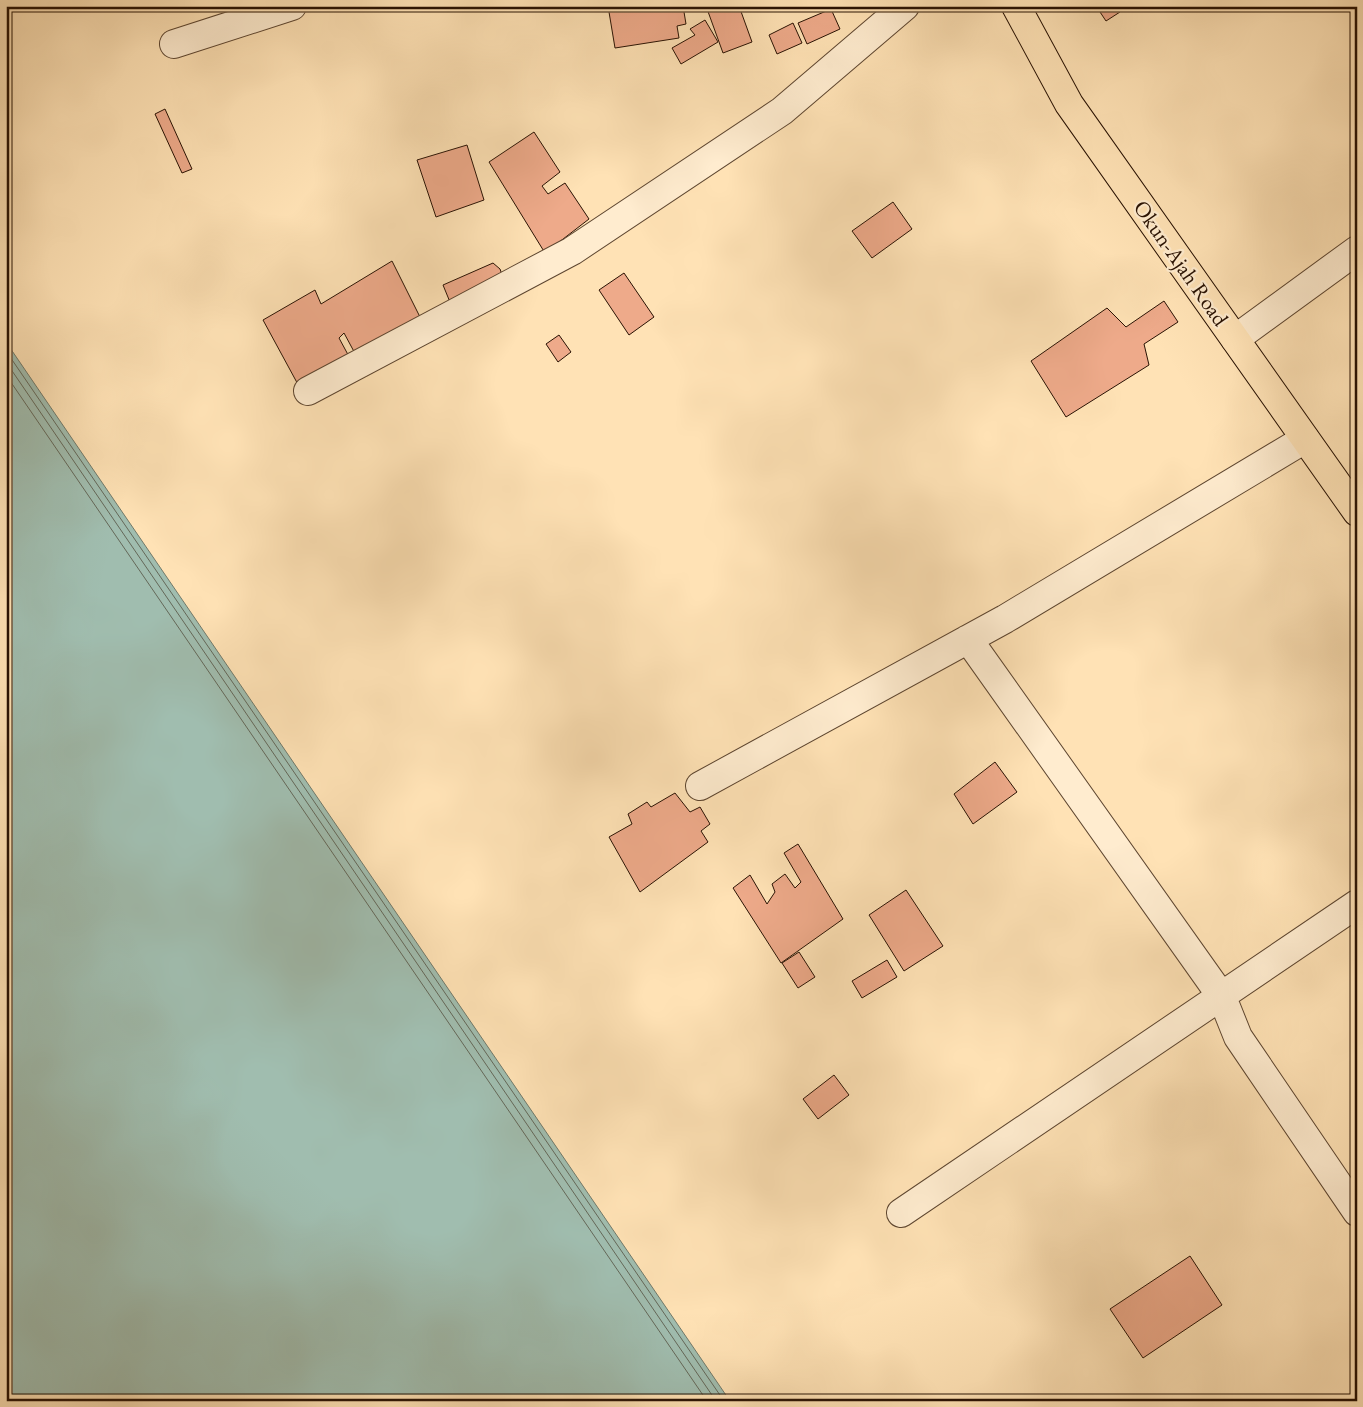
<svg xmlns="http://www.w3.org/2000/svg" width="1363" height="1407" viewBox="0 0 1363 1407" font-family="'EB Garamond',serif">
  <rect width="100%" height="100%" fill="#ffe2b5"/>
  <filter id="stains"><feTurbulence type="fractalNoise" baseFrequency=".004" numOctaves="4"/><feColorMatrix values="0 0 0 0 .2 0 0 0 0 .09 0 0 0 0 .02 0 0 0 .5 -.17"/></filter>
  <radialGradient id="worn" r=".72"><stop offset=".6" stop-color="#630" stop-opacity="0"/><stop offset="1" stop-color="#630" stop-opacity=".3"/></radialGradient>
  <!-- water -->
  <path fill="#a0bdaf" stroke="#70796a" d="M6 342 730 1401H6Z"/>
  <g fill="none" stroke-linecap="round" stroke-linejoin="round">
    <!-- shore -->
    <path stroke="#646859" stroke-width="1" d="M6 351 724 1401
      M6 362 716 1401
      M6 375 707 1401"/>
  </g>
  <!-- building -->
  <path fill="#eeaa8a" stroke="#291203" d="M608 6H683L686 24 677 26 679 38 615 48Z
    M706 6H739L752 42 723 53Z
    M1096 6H1116L1120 12 1106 21Z
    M831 9 840 29 807 44 798 23Z
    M705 20 718 42 681 64 672 48 695 35 690 29Z
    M793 23 802 43 777 54 769 35Z
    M165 109 192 169 182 173 155 114Z
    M534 132 560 172 542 186 548 194 565 183 589 219 545 253 489 162Z
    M467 145 484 200 436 217 417 160Z
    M893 202 912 229 872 258 852 231Z
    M392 261 426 329 358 359 344 333 339 338 352 362 301 390 263 320 315 290 321 304Z
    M493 263 500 269 504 280 452 307 443 285Z
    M624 273 654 317 629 335 599 290Z
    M1164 301 1178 322 1144 344 1149 365 1066 417 1031 361 1107 308 1126 327Z
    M559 335 571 352 558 362 546 344Z
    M995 762 1017 792 973 824 954 794Z
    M675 793 690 812 700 807 710 824 701 831 708 842 640 892 609 837 632 824 628 814 647 802 651 807Z
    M798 844 843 919 781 963 733 888 750 875 767 904 775 892 772 884 785 874 795 888 801 882 784 853Z
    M906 890 943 946 904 971 869 915Z
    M799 952 815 977 798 988 782 963Z
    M887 960 897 977 862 998 852 981Z
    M834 1075 849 1095 818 1119 803 1099Z
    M1190 1256 1222 1305 1143 1358 1110 1309Z"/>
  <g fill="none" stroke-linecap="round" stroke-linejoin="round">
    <defs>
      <path id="minor" d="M174 44 292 6
        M1235 339 1357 250
        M308 391 572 251 782 111 905 6
        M968 639 1222 997 1238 1037 1357 1212
        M700 786 1005 619 1305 439
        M901 1213 1357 904"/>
      <path id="major" d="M1016 6 1069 104 1357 512"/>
    </defs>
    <!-- minor casing -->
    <use href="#minor" stroke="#5e4630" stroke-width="30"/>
    <!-- major casing -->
    <use href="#major" stroke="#291203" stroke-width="30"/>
    <!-- minor -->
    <use href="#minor" stroke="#ffeccf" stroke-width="28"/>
    <!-- major -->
    <use href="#major" stroke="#ffe2b5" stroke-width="28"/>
  </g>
  <g text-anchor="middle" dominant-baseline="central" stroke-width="4.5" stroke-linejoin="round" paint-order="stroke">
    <!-- street labels -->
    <g font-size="22" fill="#291203" stroke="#ffeccf">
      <text transform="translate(1181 263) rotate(55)">Okun-Ajah Road</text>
    </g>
  </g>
  <!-- margin -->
  <rect width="1363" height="1407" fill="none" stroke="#ffe2b5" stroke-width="25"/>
  <rect x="8" y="8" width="1348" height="1392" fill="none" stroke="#291203" stroke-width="2.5"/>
  <rect x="12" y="12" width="1338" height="1382" fill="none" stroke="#291203"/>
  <rect width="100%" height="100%" filter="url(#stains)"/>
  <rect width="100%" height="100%" fill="url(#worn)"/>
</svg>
